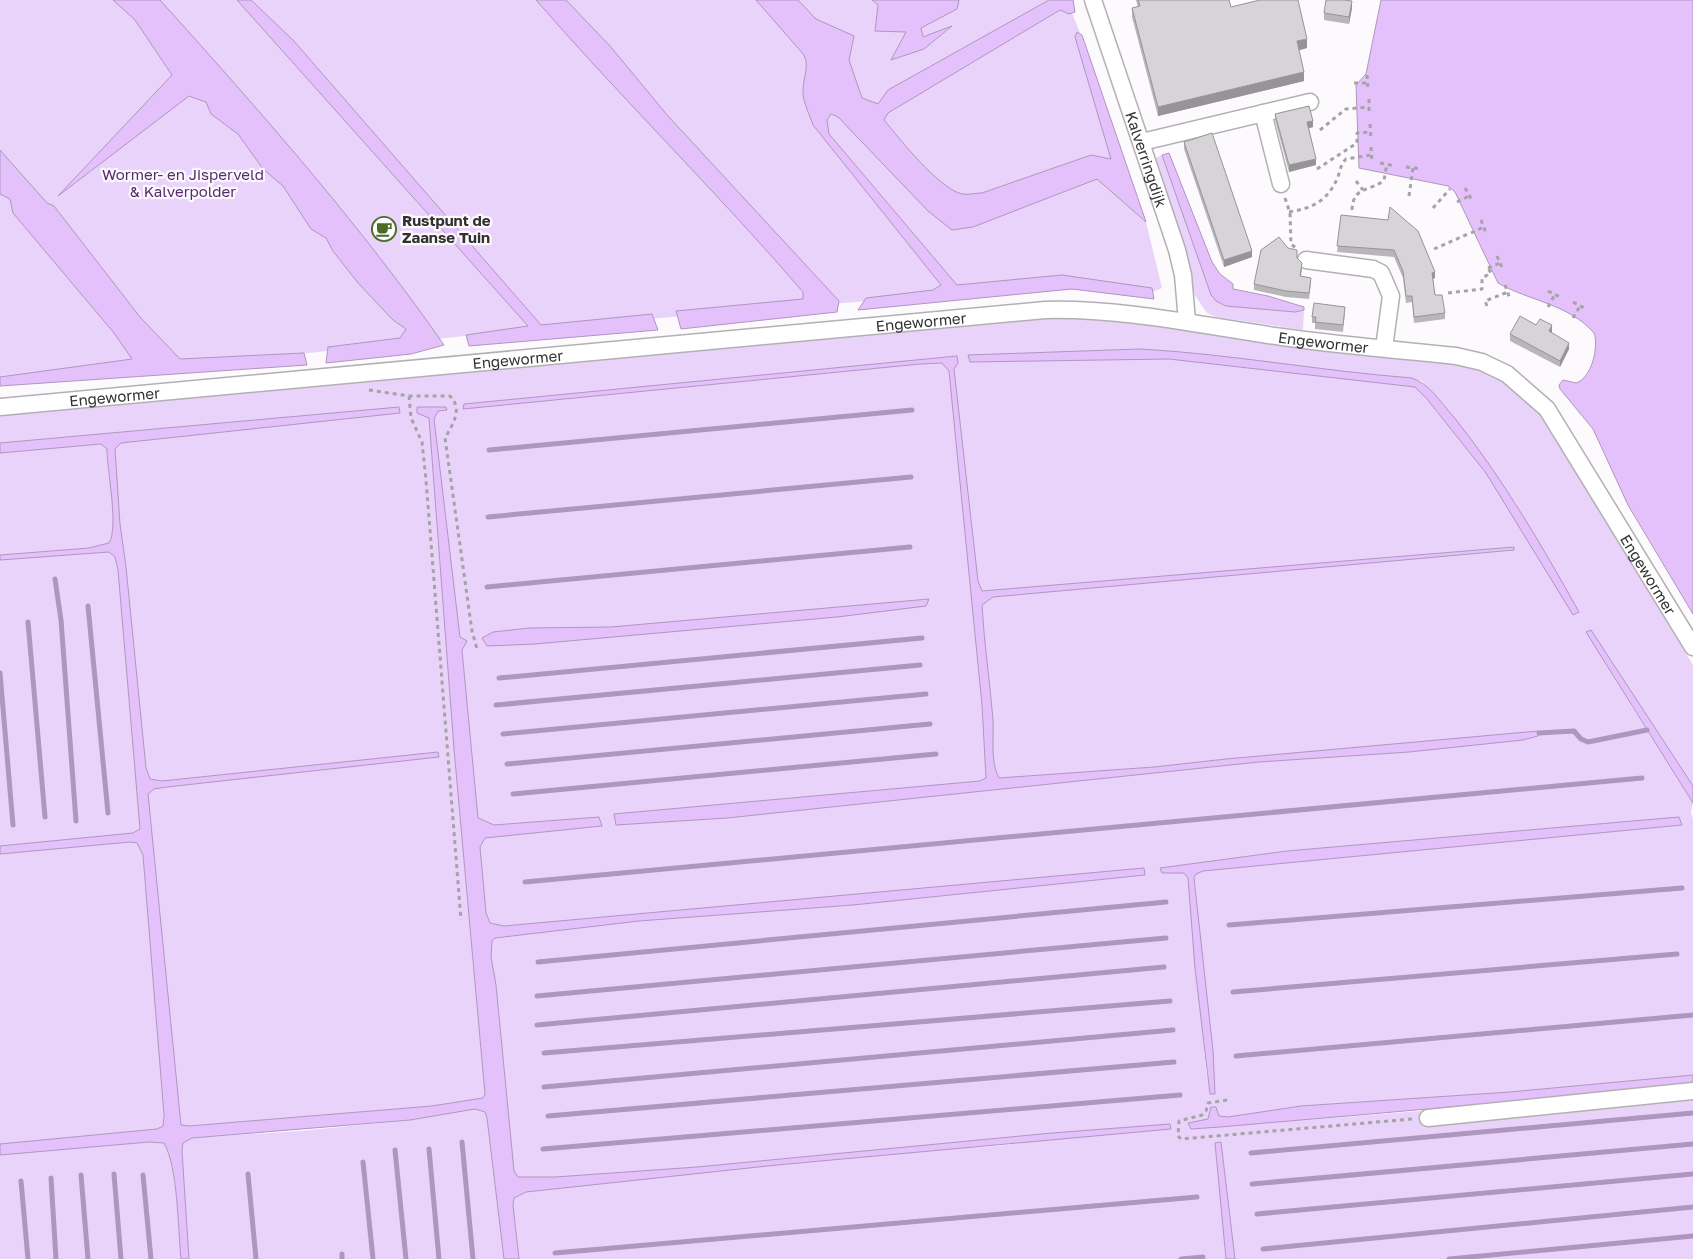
<svg xmlns="http://www.w3.org/2000/svg" width="1693" height="1259" viewBox="0 0 1693 1259" font-family="'Golos Text',sans-serif">
  <rect width="100%" height="100%" fill="#fdfafe"/>
  <!-- green -->
  <path fill="#ead3fa" fill-rule="evenodd" d="M0 0H872L906 32 892 59 924 49 950 28 923 37 921 28 957 9 959 0H1049L888 90 884 119 888 113 1060 10 1069 14 1072 13 1080 33 1077 32 1075 37 1112 159 1137 215 1146 222 1162 288 1153 292 1072 284 528 329 90 377 44 378 6 386 0 379Z
    M1162 155 1211 295 1226 306 1295 312 1304 310 1303 330 1216 317 1207 313 1194 294 1188 257 1156 158Z
    M1094 317 1458 363 1480 369 1497 376 1534 406 1591 492 1614 535 1693 665V786L1591 630 1631 705 1693 803 1691 812 1693 819V1075L1510 1092 1301 1106 1228 1117 1219 1116 1212 1107 1208 1119 1201 1121 1191 1129 1459 1108 1693 1086V1259H1235L1221 1142 1215 1144 1226 1259H519L513 1205 514 1198 526 1192 777 1165 946 1149 997 1146 1170 1125 1052 1133 697 1167 555 1177H518L514 1172 496 985 491 957 492 941 495 938 639 921 853 905 1144 875V869L504 926 490 923 486 913 480 847 485 838 602 826 599 817 494 825 478 818 462 650 467 641 460 637 434 419 437 411 445 407 417 413 429 418 454 749 485 1094 483 1098 432 1106 189 1126 181 1125 148 794 154 789 167 787 439 757 438 752 162 781 150 779 146 768 126 567 120 524 115 449 121 443 399 413V407L0 443V415L1039 318ZM1140 349C1231 354 1321 371 1412 378L1422 381 1436 396 1516 504 1579 612 1530 543 1486 473 1427 399 1415 387 1169 359 970 362 968 355ZM957 356 954 369 978 581 982 591 1514 547V550L993 597 982 604C984 643 990 682 993 720 994 737 990 763 999 778L1154 767 1226 759 1538 731 1523 740 1409 752 1259 762 727 818 616 825 614 814 980 781 986 778 982 705 949 371 942 363 920 364 463 409 464 404ZM1679 817 1681 825 1203 871 1196 874 1194 878 1214 1077 1207 1078 1188 878 1184 873 1160 868 1287 851Z
    M101 444 107 449C107 471 119 526 109 543L89 548 0 555V453Z
    M109 552 115 557 118 570 140 829 133 833 0 846V560Z
    M130 842 137 843 143 855 163 1088V1126L157 1129 0 1144V854Z
    M475 1109 485 1112 487 1118 504 1259H189L182 1151 183 1143 192 1138 300 1131 410 1120Z
    M149 1142 164 1143C178 1168 178 1229 181 1259H0V1155Z"/>
  <!-- water -->
  <path fill="#e4c1fb" stroke="#ae96bf" d="M113 0H160C260 111 359 223 444 345L411 354 326 363 328 347 400 338 406 329 393 320 358 283 333 251 326 238 311 229 283 186 263 169 238 134 211 114 206 102 189 96 58 196 172 75 135 20Z
    M237 0H251L293 40 541 325 652 314 658 330 469 346 466 335 528 326Z
    M536 0H566L610 46 668 116 839 301 837 312 681 329 676 311 803 299V292C717 192 623 100 536 0Z
    M756 0H798L816 19 854 36 849 60 862 98 878 104 888 90 1049 0H1073L1075 12 1069 14 1060 10 888 113 884 120C900 139 938 188 962 194 968 195 976 193 982 193L1091 155 1111 159 1075 37 1077 32 1082 35 1146 222 1097 179 973 227 952 230 928 211 838 117 831 114 827 120 829 134 957 285 1062 275 1152 288 1154 299 1072 289 858 310 866 298 933 290 941 285 813 125C810 116 804 104 803 94 802 79 810 68 804 55Z
    M872 0H959L957 9 921 28 923 37 952 26 924 49 891 60 906 32 875 31 878 5Z
    M1381 0H1693V614L1628 505 1593 429 1560 389 1559 385 1563 380 1576 383C1592 378 1599 346 1594 333 1569 304 1529 301 1498 283L1455 192 1448 186 1359 168 1356 85 1366 74Z
    M0 150 47 203 54 206 140 317 180 359 304 353 307 365 0 386V377L132 359 114 333 13 213 10 199 0 194Z
    M1169 153 1212 262 1220 274 1233 284V289L1268 296 1304 307V310L1295 312 1226 306 1216 301 1211 295 1162 155Z
    M1140 349C1231 354 1321 371 1412 378 1430 384 1440 402 1453 416 1502 477 1541 544 1579 612L1573 615 1486 473 1427 399 1415 387 1169 359 970 362 968 355Z
    M957 356 958 363 954 369 978 581 982 591 1514 547V550L993 597 982 605C984 643 990 682 993 720 994 737 990 763 999 778L1154 767 1226 759 1538 731V736L1523 740 1409 752 1259 762 727 818 616 825 614 814 980 781 986 778 982 705 949 371 942 363 920 364 463 409 464 404Z
    M399 407 400 413 121 443 115 449 120 524 126 567 146 768 150 779 162 781 438 752 439 757 167 787 154 789 148 794 181 1125 189 1126 432 1106 483 1098 485 1094 454 749 429 418 417 413V407H446L447 410 438 411 434 419 460 637 467 641 462 650 478 818 494 825 599 817 602 826 485 838 480 847 486 913 490 923 504 926 1144 868 1145 875 853 905 639 921 495 938 492 941 491 957 496 985 514 1171 518 1177H555L697 1167 1052 1133 1170 1124 1171 1129 777 1165 526 1192 514 1198 513 1205 519 1259H504L487 1118 485 1112 475 1109 410 1120 192 1138 183 1143 182 1151 189 1259H181C178 1229 178 1167 164 1143L149 1142 0 1155V1144L157 1129 163 1126 164 1115 143 855 137 843 130 842 0 854V846L133 833 140 829 118 570 115 557 109 552 0 560V555L89 548 109 543C119 527 107 471 107 449L101 444 0 453V443Z
    M929 599 926 606 837 617 535 644 487 646 482 638 493 632 529 628 611 627Z
    M1591 630 1693 786V803L1586 632Z
    M1679 817 1682 825 1203 871 1196 874 1194 878 1213 1051 1215 1094H1210L1195 968 1188 878 1184 873H1162L1160 868 1287 851Z
    M1693 1075V1086L1220 1127 1191 1129 1188 1123 1208 1119 1211 1107H1216L1219 1116 1228 1117 1301 1106 1510 1092Z
    M1221 1142 1235 1259H1226L1215 1143Z"/>
  <g fill="none" stroke-linecap="round" stroke-linejoin="round">
    <!-- stream -->
    <path stroke="#ae96bf" stroke-width="5" d="M489 450 912 410
      M488 517 911 477
      M55 579 61 620 76 821
      M487 587 910 547
      M88 606 108 813
      M28 622 45 817
      M0 673 13 825
      M499 678 922 638
      M496 705 920 665
      M1539 733 1574 731 1581 739 1588 742 1647 730
      M503 734 926 694
      M507 764 930 724
      M513 794 936 754
      M525 882 1642 778
      M1229 925 1682 888
      M538 962 1166 902
      M1233 992 1677 954
      M537 996 1166 938
      M537 1025 1164 967
      M544 1053 1170 1001
      M1236 1056 1693 1015
      M544 1087 1173 1030
      M548 1116 1174 1062
      M462 1142 473 1259
      M429 1149 439 1259
      M543 1149 1180 1095
      M395 1150 406 1259
      M1251 1153 1693 1113
      M363 1162 373 1259
      M114 1174 121 1259
      M248 1174 256 1259
      M81 1175 88 1259
      M143 1175 151 1259
      M51 1178 56 1259
      M21 1181 28 1259
      M1252 1184 1693 1144
      M1257 1214 1693 1174
      M1263 1249 1693 1207
      M555 1253 1197 1197
      M342 1254V1259
      M1181 1259 1203 1257
      M1449 1259 1693 1236"/>
    <defs>
      <g id="minor">
        <path id="s1" d="M1093 0 1177 250 1183 275 1187 321"/>
        <path d="M1263 113 1281 184"/>
        <path d="M1142 142 1310 102"/>
        <path d="M1306 260 1373 269 1381 273 1391 296 1384 348"/>
        <path id="s2" d="M0 407 1045 310C1125 308 1203 326 1282 337 1340 345 1398 350 1456 356L1482 362 1507 374 1547 409 1693 647"/>
        <path d="M1428 1118 1693 1091"/>
      </g>
    </defs>
    <!-- minor casing -->
    <use href="#minor" stroke="#b3b0b4" stroke-width="19"/>
    <!-- path -->
    <path stroke="#a4a3a5" stroke-width="3" stroke-dasharray="4 4" stroke-linecap="butt" d="M1367 75 1368 90
      M1354 83H1368
      M1369 99V115
      M1370 124 1371 140
      M1320 130 1346 109 1369 107
      M1371 147 1372 162
      M1380 163 1395 166
      M1406 167 1421 169
      M1317 169 1357 143V133L1370 132
      M1356 181 1363 190
      M1465 188 1473 202
      M1409 196 1413 168
      M1285 198 1290 213 1291 244 1296 248
      M1457 202 1469 196
      M1433 208 1450 189
      M1352 210C1353 185 1371 192 1384 180L1387 164
      M1289 212C1314 208 1328 200 1338 177 1340 170 1341 164 1346 159L1371 155
      M1481 220 1487 235
      M1471 233 1484 227
      M1434 249 1468 234
      M1497 256 1503 270
      M1488 268 1500 263
      M1505 285 1510 299
      M1548 291 1562 298
      M1448 293 1482 289V278L1491 273 1488 268
      M1573 302 1586 309
      M1487 306 1485 301 1508 292
      M1548 307 1555 294
      M1573 318 1580 306
      M369 390 409 396H450C463 409 453 424 445 438L472 631 477 649
      M409 396 411 418 422 442 426 480 461 920
      M1227 1100 1208 1103 1206 1111 1202 1115 1179 1121 1178 1136 1181 1139 1412 1119"/>
    <!-- minor -->
    <use href="#minor" stroke="#fff" stroke-width="16"/>
  </g>
  <!-- wall -->
  <path fill="#b9b6ba" d="M1136 0H1229L1231 7 1307 48 1298 50 1304 81 1158 116 1132 17V8L1138 7Z
    M1352 8 1349 24 1324 20V13Z
    M1275 114 1313 127 1309 128 1316 165 1289 172 1275 120Z
    M1184 142 1252 257 1224 267 1184 149Z
    M1341 215 1435 278 1433 279 1435 295 1445 313V319L1414 323 1412 302 1406 303 1403 278 1394 257 1337 252Z
    M1288 248 1297 258 1302 269 1301 277 1311 283 1309 299 1286 297 1254 290V284Z
    M1345 313 1343 332 1315 329V323H1312V317Z
    M1536 325 1552 332V333L1569 349 1560 367 1510 341V334Z"/>
  <!-- shaded-wall -->
  <path fill="#969497" d="M1352 1V8L1349 24V17Z
    M1307 39V48L1297 51V41Z
    M1304 72V81L1158 116V107Z
    M1313 121V127L1307 129V122Z
    M1316 159V165L1289 172V165Z
    M1252 251V257L1224 267V260Z
    M1435 272V278L1432 279V273Z
    M1552 325V332L1549 338V331Z
    M1569 343V349L1560 367V361Z"/>
  <!-- building -->
  <path fill="#d7d4d8" stroke="#969497" d="M1138 0H1229L1231 7 1260 0H1298L1307 39 1297 41 1304 72 1158 107 1132 8 1140 6Z
    M1326 0H1344L1352 1 1349 17 1324 13Z
    M1309 106 1313 121 1307 122 1316 159 1289 165 1275 114Z
    M1212 133 1252 251 1224 260 1184 142Z
    M1390 207 1418 231 1435 272 1432 273 1435 295H1442L1445 313 1414 317 1412 296H1406L1403 271 1394 250 1337 246 1341 215 1388 220Z
    M1279 237 1288 248 1297 250V258L1302 263 1300 276 1311 278 1309 293 1286 291 1254 284 1261 250Z
    M1314 303 1345 307 1343 325 1315 322 1316 317H1312Z
    M1520 316 1536 325 1540 319 1552 325 1549 331 1569 343 1560 361 1510 334Z"/>
  <!-- icons -->
  <defs>
    <symbol id="cafe-ring" viewBox="-11 -11 22 22"><circle r="9.5" fill="#fdfafe" stroke="#496c25" stroke-width="1.5"/><path d="M-5.5-4.5H6V0H3Q3 3.5 0 3.5H-2.5Q-5.5 3.5-5.5 0ZM3-3.2v2h1.7v-2ZM-6 4.5H4V6H-6Z" fill="#496c25"/></symbol>
  </defs>
  <g fill-rule="evenodd">
    <use href="#cafe-ring" x="370" y="215" width="28" height="28"/>
  </g>
  <g text-anchor="middle" dominant-baseline="central" stroke-width="4.5" stroke-linejoin="round" paint-order="stroke">
    <!-- street labels -->
    <g font-size="15" fill="#313132" stroke="#fdfafe">
      <text stroke="none"><textPath href="#s1" startOffset="168">Kalverringdijk</textPath></text>
      <text stroke="none"><textPath href="#s2" startOffset="925">Engewormer</textPath></text>
      <text stroke="none"><textPath href="#s2" startOffset="1330">Engewormer</textPath></text>
      <text stroke="none"><textPath href="#s2" startOffset="520">Engewormer</textPath></text>
      <text stroke="none"><textPath href="#s2" startOffset="115">Engewormer</textPath></text>
      <text stroke="none"><textPath href="#s2" startOffset="1765">Engewormer</textPath></text>
    </g>
    <!-- park labels -->
    <g font-size="15" fill="#562b6e" stroke="#fdfafe">
      <text x="183" y="174">Wormer- en Jisperveld<tspan x="183" dy="17">&amp; Kalverpolder</tspan></text>
    </g>
    <!-- poi labels -->
    <g font-size="15" font-weight="bold" fill="#313132" stroke="#fdfafe" text-anchor="start">
      <text x="402" y="220">Rustpunt de<tspan x="402" dy="17">Zaanse Tuin</tspan></text>
    </g>
  </g>
</svg>
